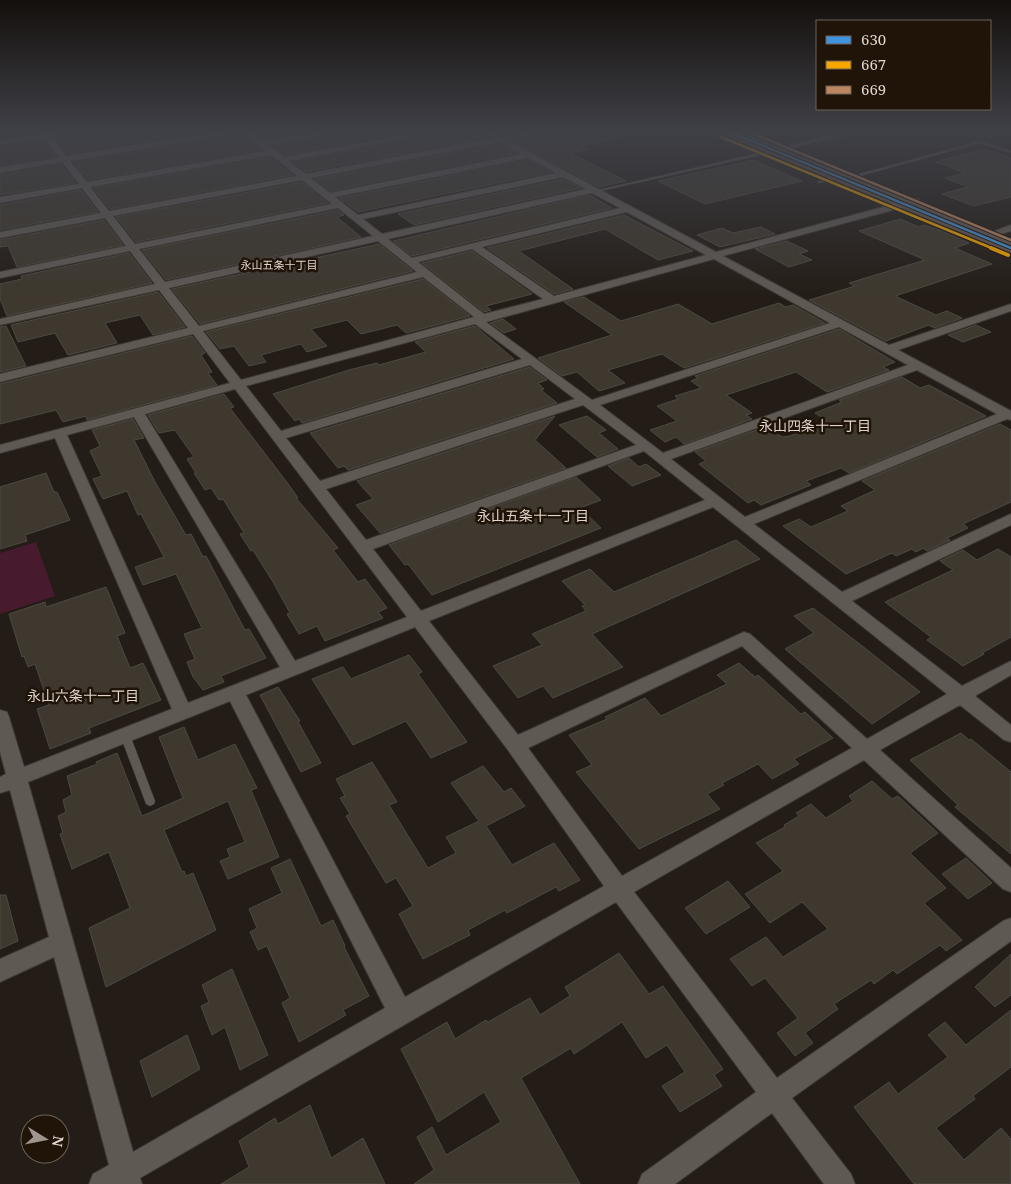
<svg xmlns="http://www.w3.org/2000/svg" width="1011" height="1184" viewBox="0 0 1011 1184" font-family="'Noto Serif','Noto Sans JP',serif">
  <rect width="100%" height="100%" fill="#241d17"/>
  <!-- green -->
  <path fill="#471a2d" d="M36 542 55 596 0 614V553Z"/>
  <!-- building -->
  <path fill="#3e382e" stroke="#4d4942" d="M0 130H36L38 133 2 139 5 138Z
    M113 130H213L68 154 55 138Z
    M253 130H316L264 139Z
    M349 130H419L284 155 273 146Z
    M451 130H477L488 137 306 172 293 162Z
    M554 130H616L617 138 580 146 588 149 570 153 626 181 599 187 512 141Z
    M242 134 262 150 88 180 73 162Z
    M43 140 56 157 0 165V147Z
    M499 144 516 153 330 191 315 179Z
    M985 149 1011 158V197L974 206 942 194 968 187 945 178 965 173 936 162Z
    M270 157 293 175 110 209 93 188Z
    M528 160 551 172 358 212 339 198Z
    M753 160 802 181 705 204 658 181Z
    M61 164 76 183 0 195V175Z
    M563 179 581 188 414 225 398 214Z
    M302 182 328 203 136 242 116 217Z
    M81 190 98 212 0 230V205Z
    M590 195 612 208 412 256 393 241Z
    M338 210 344 215 337 217 361 237 166 280 142 250Z
    M624 215 693 251 658 260 605 229 519 251 573 289 554 294 487 248Z
    M900 219 919 227 924 225 939 230 969 243 955 248 992 264 895 296 936 315 947 311 962 318 934 328 929 325 886 341 809 300 855 286 849 283 925 260 859 231Z
    M104 220 123 245 17 267 8 246 0 247V240Z
    M761 227 775 234 720 247 697 235 722 228 733 233Z
    M787 241 808 251 799 254 812 260 789 267 755 249Z
    M379 244 413 271 200 324 172 289Z
    M472 251 532 294 486 306 491 310 484 312 422 263Z
    M129 253 152 283 7 316 0 299V284L22 279 21 276Z
    M423 279 470 316 406 333 397 325 361 334 347 320 311 329 327 346 307 352 301 344 261 355 266 362 249 366 234 346 220 349 206 332Z
    M158 292 185 327 153 335 140 315 105 323 117 343 68 355 55 333 18 342 11 325Z
    M584 297 621 321 678 304 712 324 779 303 786 307 793 305 825 323 684 368 662 354 608 370 625 383 599 391 577 372 562 376 538 358 612 335 564 302Z
    M503 319 516 329 504 333 490 323Z
    M976 325 991 332 963 342 948 335Z
    M6 326 26 366 0 372V327Z
    M475 326 514 359 302 423 299 419 295 421 273 394 349 370 377 363 379 365 426 352 415 342Z
    M839 329 895 362 883 367 889 370 827 392 796 372 726 395 752 413 746 415 752 419 684 444 676 437 665 442 650 430 677 421 657 406 678 399 675 396 701 388 691 381 698 378 695 376Z
    M192 336 205 353 201 355 212 372 208 373 217 385 87 420 86 416 63 422 56 410 0 424V384Z
    M530 367 547 380 538 383 544 389 541 390 557 403 348 470 344 466 338 468 310 433Z
    M902 377 920 388 929 385 986 416 849 473 841 468 806 481 811 485 761 505 754 500 748 503 699 464 706 461 695 452 765 427 782 437 790 436 827 421 815 413 842 402 839 400Z
    M224 394 234 407 230 408 289 485 298 498H296L338 548 333 550 358 582 365 579 387 608 378 612 383 618 325 641 317 626 299 634 287 614 290 613 273 582 253 550 251 551 240 534 244 533 223 499 219 500 211 488 205 490 194 473H196L187 459 194 457 175 430 159 433 148 415Z
    M555 416 535 440 566 468 380 533 356 505 373 499 357 481Z
    M587 416 606 430 599 433 618 449 597 457 559 425Z
    M133 419 144 438 134 440 155 482 186 535 191 534 203 557 206 556 245 630 249 629 266 658 221 676 224 682 203 690 193 677 187 662 195 659 184 634 202 628 176 574 143 585 135 567 164 557 141 514 138 515 127 491 103 499 93 479 102 476 90 451 100 446 92 430Z
    M1000 424 1011 430V502L963 524 968 528 947 538 950 540 927 551 923 548 916 552 912 549 896 556 892 553 846 574 783 526 799 519 811 527 848 511 841 506 875 490 862 481Z
    M629 458 639 467 646 464 661 475 632 486 608 466Z
    M46 473 54 492H57L70 520 25 535 27 541 0 549V487Z
    M576 477 601 500 580 508 601 528 432 595 408 564 405 565 389 545Z
    M736 540 760 559 592 634 623 667 553 698 543 686 518 698 493 666 542 645 532 634 586 611 582 606 585 605 562 581 590 569 614 592Z
    M998 549 1011 557V637L982 653 984 654 963 666 927 640 931 637 885 602 953 570 940 561 963 550 977 560Z
    M106 587 125 633 117 636 130 668 143 663 161 700 89 728 91 733 50 749 37 709 49 705 35 664 28 667 24 656 22 657 9 614 45 602 46 607Z
    M813 608 866 649 920 692 872 724 785 649 814 633 794 616Z
    M409 655 422 672 418 674 467 742 431 758 406 721 353 745 312 679 343 667 351 679Z
    M739 663 755 677 758 675 801 714 805 712 833 738 794 759 799 764 772 779 758 764 722 783 724 785 707 794 720 809 639 849 576 772 592 765 569 735 607 719 605 717 645 698 661 716 727 684 717 675Z
    M278 687 300 721 298 722 321 763 301 772 260 695Z
    M184 727 198 760 235 744 257 788 251 790 279 857 228 879 220 861 230 857 227 849 245 842 228 801 164 830 182 872 184 871 186 876 193 873 216 930 106 987 89 928 130 908 109 852 72 869 60 834 63 833 58 816 66 812 63 800 72 795 67 776 97 764 96 762 117 753 142 816 183 798 159 737Z
    M961 733 969 740 971 739 1011 772V854L955 807 958 805 910 760Z
    M372 762 397 802 389 805 428 868 456 853 446 837 479 821 451 783 483 766 504 792 511 788 525 806 486 826 512 865 554 843 580 880 559 891 556 887 507 913 505 910 468 930 470 935 423 959 399 914 413 906 396 878 386 883 346 816 350 814 340 798 345 796 336 779Z
    M872 781 892 799 898 796 938 833 910 853 946 888 924 903 962 940 946 951 940 945 897 974 893 970 874 984 871 980 834 1004 838 1009 805 1033 813 1043 795 1056 777 1033 798 1018 765 978 752 986 730 959 766 937 783 957 828 929 802 902 770 923 745 894 783 871 756 843 785 827 784 825 799 816 796 813 811 804 826 818 853 801 849 796Z
    M966 858 992 883 968 899 942 874Z
    M290 859 321 926 333 920 345 946 344 947 369 996 343 1010 346 1015 299 1042 282 1003 290 998 267 946 258 950 250 932 257 928 249 909 282 893 271 868Z
    M728 881 750 907 706 934 685 908Z
    M0 895H6L18 941 0 949Z
    M619 953 649 994 663 986 723 1069 714 1075 722 1086 680 1112 662 1086 685 1072 667 1045 646 1058 622 1022 574 1054 571 1048 521 1078 580 1184H414L434 1170 417 1137 432 1127 446 1155 501 1122 484 1092 438 1122 401 1049 447 1022 455 1039 486 1020 488 1022 530 998 540 1015 570 996 565 987Z
    M1011 954V995L995 1007 975 987Z
    M232 969 268 1055 240 1070 225 1027 212 1035 201 1006 209 1002 202 985Z
    M1011 1010V1067L973 1096 975 1099 936 1128 964 1160 1001 1128 1011 1139V1184H914L854 1107 889 1082 898 1094 948 1057 928 1035 945 1022 966 1045Z
    M187 1035 200 1069 152 1097 140 1061Z
    M310 1105 331 1158 363 1138 385 1184H221L249 1167 239 1141 275 1118 278 1124Z"/>
  <g fill="none" stroke-linecap="round" stroke-linejoin="round">
    <defs>
      <path id="lane" d="M980 141 1011 151V153L980 143 856 177 852 176Z
        M773 150 775 152 596 192 594 191Z
        M836 176H838V178L819 183 817 182Z
        M125 731 129 732 130 735 155 801 154 804 150 806 146 804 145 801 120 735 121 732Z"/>
      <path id="street" d="M38 130H46L48 133 87 130 52 137 67 156 226 130H250L264 141 328 130H347L269 145 284 157 431 130H449L289 161 306 174 493 138 479 130H489L501 137 535 130H552L507 140 716 252 913 199H919V203L723 256 889 345 1011 304V311L898 350 1011 411V420L1007 419 754 524 842 592 1011 514V525L852 601 962 686 1011 661V675L975 696 1011 725V742L1004 740 960 705 880 750 1011 868V892L1003 889 864 760 634 892 777 1078 1003 921 1011 918V941L792 1098 851 1174 855 1184H824L772 1113 675 1184H638L642 1174 756 1092 616 902 140 1178 142 1184H89L93 1174 109 1165 54 957 0 982V959L49 937 10 790 0 793V777L6 774 0 752V710L7 712 9 717 24 767 172 709 55 438 0 453V445L230 383 193 334 0 382V374L188 328 159 290 0 325V319L155 284 130 251 0 278V272L126 246 105 218 0 238V232L101 213 82 188 0 203V197L79 184 62 162 0 173V167L59 158 44 138 0 145V141L41 134ZM243 132 266 151 87 182 70 161ZM499 142 521 154 330 193 311 178ZM271 155 297 176 109 211 90 187ZM528 158 556 173 358 215 335 197ZM563 177 586 189 382 234 363 219ZM302 180 332 204 135 244 113 216ZM592 193 620 208 412 258 388 239ZM338 208 373 236 165 282 139 249ZM627 212 706 255 554 296 482 247ZM378 241 417 272 199 326 169 288ZM472 249 543 299 484 314 418 262ZM714 259 830 323 592 400 486 322ZM423 277 474 317 241 380 203 331ZM475 324 522 359 281 431 246 386ZM839 327 908 365 663 453 600 405ZM530 365 575 399 320 481 286 438ZM917 370 997 414 745 517 671 459ZM235 389 407 617 295 661 145 414ZM583 405 636 445 366 540 326 489ZM134 417 280 667 188 703 67 435ZM644 451 705 500 421 611 373 549ZM713 507 947 694 867 739 750 634 744 632 518 735 429 621ZM415 627 508 750 604 886 405 997 246 695ZM742 646 852 748 622 876 528 748ZM230 701 385 1008 133 1152 28 782Z
        M849 130H863L773 153 769 151Z
        M1011 225V231L983 240 978 237Z"/>
      <path id="highway" d="M718 130H736L1011 242V253L719 133Z"/>
    </defs>
    <!-- lane casing -->
    <use href="#lane" stroke="#3f3934" stroke-width="1"/>
    <!-- street casing -->
    <use href="#street" stroke="#3f3934" stroke-width="2"/>
    <!-- highway casing -->
    <use href="#highway" stroke="#3f3934" stroke-width="1"/>
    <!-- lane -->
    <use href="#lane" fill="#5f5954" fill-rule="evenodd"/>
    <!-- street -->
    <use href="#street" fill="#5f5954" fill-rule="evenodd"/>
    <!-- highway -->
    <use href="#highway" fill="#655954" fill-rule="evenodd"/>
    <defs>
      <path id="bus-1" d="M725 130 1011 248"/>
      <path id="bus-2-far1" d="M721 137 994 249"/>
      <path id="bus-2" d="M991 248 1008 255"/>
      <path id="bus-3" d="M744 130 1011 240"/>
    </defs>
    <!-- bus-1 casing -->
    <use href="#bus-1" stroke="#201408" stroke-width="4.5"/>
    <!-- bus-2-far1 casing -->
    <use href="#bus-2-far1" stroke="#201408" stroke-width="4.5"/>
    <!-- bus-2 casing -->
    <use href="#bus-2" stroke="#201408" stroke-width="6"/>
    <!-- bus-3 casing -->
    <use href="#bus-3" stroke="#201408" stroke-width="4.5"/>
    <!-- bus-1 -->
    <use href="#bus-1" stroke="#4094de" stroke-width="2.5"/>
    <!-- bus-2-far1 -->
    <use href="#bus-2-far1" stroke="#f7a600" stroke-width="2.5"/>
    <!-- bus-2 -->
    <use href="#bus-2" stroke="#f7a600" stroke-width="4"/>
    <!-- bus-3 -->
    <use href="#bus-3" stroke="#bb8660" stroke-width="2.5"/>
  </g>
  <!-- sky -->
  <linearGradient id="sky" x2="0" y2="1"><stop stop-color="#14100d"/><stop offset="0.44" stop-color="#3f4047"/><stop offset="1" stop-color="#3f4047" stop-opacity="0"/></linearGradient>
  <rect width="1011" height="296" fill="url(#sky)"/>
  <g text-anchor="middle" dominant-baseline="central" stroke-width="5" stroke-linejoin="round" paint-order="stroke">
    <!-- far-neighbourhood labels -->
    <g font-size="11" fill="#dfd6ce" stroke="#201408">
      <text x="279" y="264">永山五条十丁目</text>
    </g>
    <!-- neighbourhood labels -->
    <g font-size="14" fill="#dfd6ce" stroke="#201408">
      <text x="815" y="425">永山四条十一丁目</text>
      <text x="533" y="515">永山五条十一丁目</text>
      <text x="83" y="695">永山六条十一丁目</text>
    </g>
  </g>
  <!-- legend -->
  <rect x="816" y="20" width="175" height="90" fill="#201408" stroke="#6c6257"/>
  <rect x="826" y="36" width="25" height="8" fill="#4094de" stroke="#6c6257"/>
  <text x="861" y="45" font-size="15" fill="#dfd6ce">630</text>
  <rect x="826" y="61" width="25" height="8" fill="#f7a600" stroke="#6c6257"/>
  <text x="861" y="70" font-size="15" fill="#dfd6ce">667</text>
  <rect x="826" y="86" width="25" height="8" fill="#bb8660" stroke="#6c6257"/>
  <text x="861" y="95" font-size="15" fill="#dfd6ce">669</text>
  <!-- north arrow -->
  <g transform="translate(45 1139) rotate(100)"><circle r="24" fill="#201408" stroke="#6c6257"/>
  <path d="M0-4L9 19L0 12L-9 19Z" fill="#9e958e"/>
  <text y="-8" font-size="14" font-weight="bold" text-anchor="middle" fill="#dfd6ce">N</text>
  </g>
</svg>
